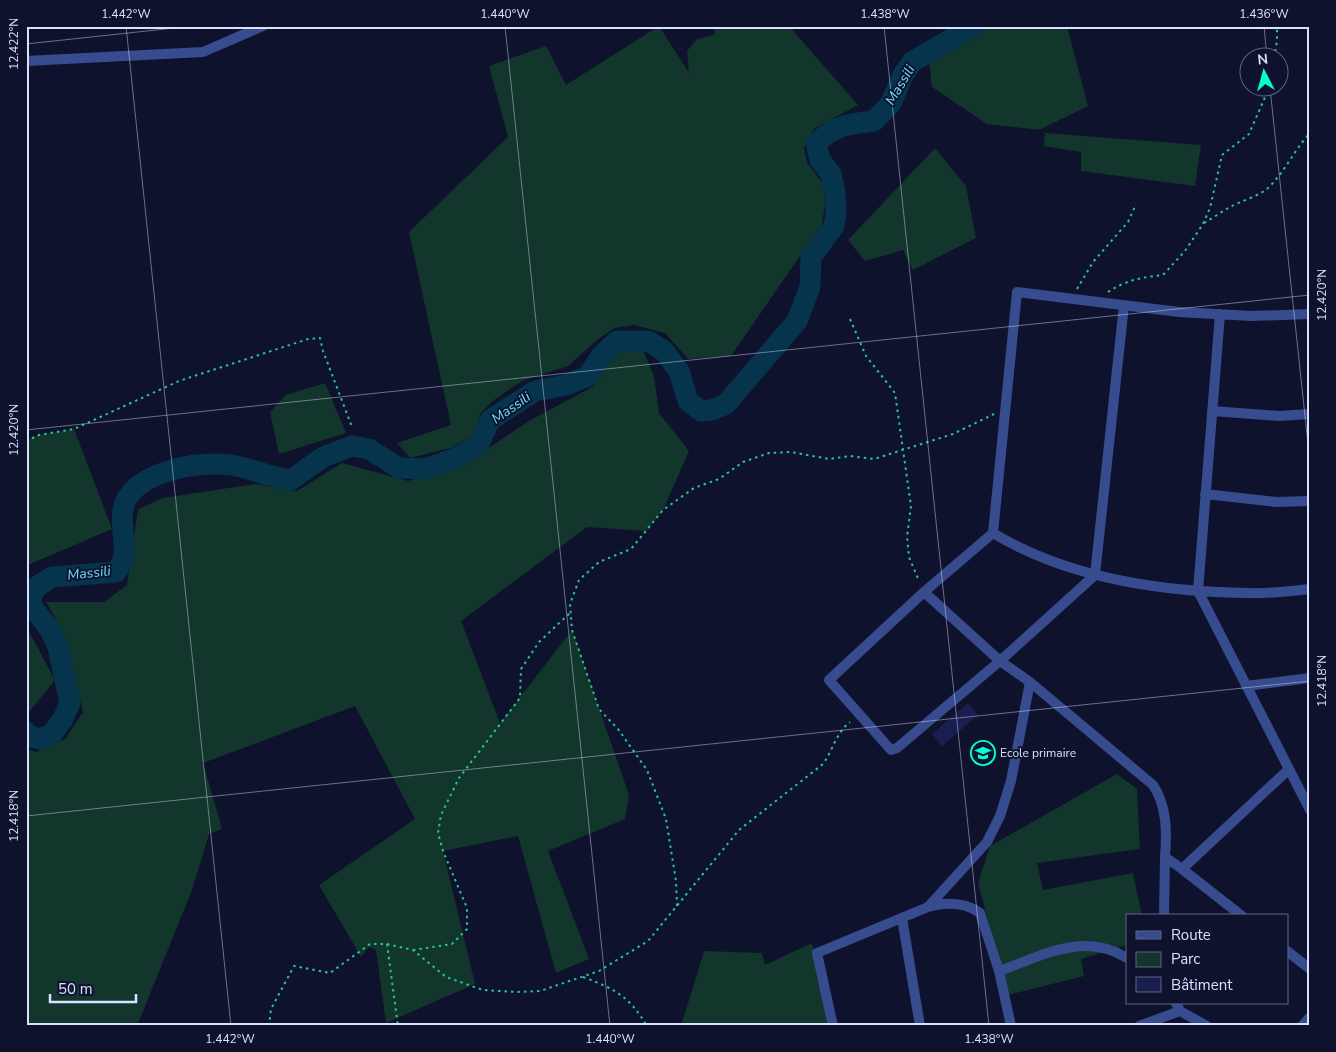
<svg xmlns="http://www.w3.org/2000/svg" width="1336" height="1052" viewBox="0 0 1336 1052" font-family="'Nunito Sans',sans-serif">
  <rect width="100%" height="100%" fill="#0f122c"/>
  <!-- green -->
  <path fill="#12362b" d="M659 26 689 73 687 51 697 39 714 35 715 26H789L858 105 814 129 804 148 807 163 824 185 825 205 822 224 731 356 688 359 665 333 634 325 614 328 596 341 568 366 522 381 494 400 480 414 475 434 451 448 410 458 397 443 451 425 409 232 508 137 489 66 546 46 566 85Z
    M987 26H1067L1088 106 1039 130 987 124 932 87 929 60Z
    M1045 133 1201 145 1195 186 1081 171V152L1044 146Z
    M935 148 966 186 976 238 913 270 903 250 865 261 848 240Z
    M642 348 654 376 659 413 689 451 663 510 646 531 587 527 461 621 500 723 572 630 629 795 625 819 548 851 589 959 556 973 518 836 443 851 475 984 386 1023 376 950 369 947 361 957 319 885 415 819 355 706 203 763 222 829 209 834 192 890 137 1026H26V749L36 752 65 739 83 712C74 673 68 637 46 602H104L127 585 138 509 163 498 255 484 297 491 342 463 408 481 463 465 529 421 594 386 615 353Z
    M325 383 346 433 279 454 270 412 286 395Z
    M74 429 112 529 26 566V441L39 435Z
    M26 626 55 680 26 716Z
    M1117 774 1137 789 1140 849 1037 863 1043 890 1133 873 1142 916H1127V945L1081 959 1084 976 1008 995 978 883 990 846Z
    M812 943 830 1026H681L704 951 762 953 765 965Z"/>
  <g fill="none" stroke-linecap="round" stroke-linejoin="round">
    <!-- river -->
    <path stroke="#07344d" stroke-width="21" d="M26 732 29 736 40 739 52 734 63 719 70 703 58 647 49 628 32 607 31 597 36 587 52 577 116 572C132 552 119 532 123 510 129 472 199 460 231 465 251 468 270 478 291 480L323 457 352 446 369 449 399 468 425 469 456 458 479 444 490 420 535 391 566 385 588 376 601 356 617 341H648L664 351 679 371 688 401 701 411 712 410 726 404 797 321 810 287 811 257 834 226 836 213 835 193 831 174 820 160 816 143C836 125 848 124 874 121L891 103 903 75 912 62 973 26"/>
  </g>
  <!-- building -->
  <path fill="#1a1e4e" d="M968 703 978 715 942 746 932 734Z"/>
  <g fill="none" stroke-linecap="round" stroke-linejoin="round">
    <!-- path -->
    <path stroke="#27c58f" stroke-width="2" stroke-dasharray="2.5 4" stroke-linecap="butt" d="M1274 58 1277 41V26
      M1204 223C1213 218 1221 212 1230 207 1241 201 1259 196 1268 188 1285 172 1294 150 1310 133
      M1077 289 1093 262 1128 222 1136 204
      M1108 292C1126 280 1143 277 1163 275L1185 251 1203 224 1210 208 1222 155 1249 134 1269 88
      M850 319 866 356 895 393 911 506 907 537 909 557 919 581
      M26 441 39 435 74 429 179 381 308 339 320 338 323 351 352 427
      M677 906 676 881 666 819 647 770 618 729 599 709 572 630 570 604 579 580 599 562 631 549 663 510 694 488 719 479 743 462 769 453 791 452 829 459 850 456 874 459 953 434 994 414
      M387 944 398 1026
      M413 950 452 944 467 929V908L443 851 438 833 441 815 459 778 520 698 521 669 539 642 571 612
      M583 977C615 989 629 996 647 1026
      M269 1026 271 1009 294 966 330 973 370 944H387L413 950 446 977 483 990 516 992 540 991 599 971 648 941 739 830 823 764C833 750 836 733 850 722"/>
    <!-- minor -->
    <path stroke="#374c8e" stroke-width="10" d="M26 61 203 52 263 26
      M1124 305 1095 575 1000 661 897 748 891 750 829 680 924 592 993 533 1017 292 1179 312 1252 316 1310 314
      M1220 314 1198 591 1310 810
      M1212 411 1279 416 1310 414
      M1205 494 1276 502 1310 501
      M993 533C1069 579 1162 592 1249 593 1269 594 1290 591 1310 589
      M1030 682 1153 785C1167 806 1167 832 1165 857
      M1246 686 1310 678
      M1182 869 1242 916
      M928 907C946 902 965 902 980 913L999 971 1011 1026
      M1164 916 1165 857 1182 869 1288 770
      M902 918 920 1026
      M1287 951 1310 969
      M999 971C1043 956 1083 931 1127 958
      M1176 1003 1180 1011 1207 1026
      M833 1026 817 953 928 907 987 842 1000 816 1011 781 1030 682 1000 661 924 592
      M1139 1026 1180 1011
      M1302 1026 1310 1017"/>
  </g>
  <!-- ticks -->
  <path fill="none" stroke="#dae0ff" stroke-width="1" stroke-opacity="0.45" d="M126 26 231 1026M505 26 610 1026M884 26 989 1026M1264 26 1267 58M26 44 193 26M1270 88 1310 463M26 430 1310 295M26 816 1310 681"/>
  <!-- icons -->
  <defs>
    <symbol id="school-ring" viewBox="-11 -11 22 22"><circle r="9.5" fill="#0f122c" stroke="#06ffd2" stroke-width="1.5"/><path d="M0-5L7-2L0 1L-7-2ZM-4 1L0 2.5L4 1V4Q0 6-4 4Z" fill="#06ffd2"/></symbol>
  </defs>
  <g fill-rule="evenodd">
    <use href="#school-ring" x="969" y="739" width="28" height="28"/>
  </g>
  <g text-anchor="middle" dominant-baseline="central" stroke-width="4" stroke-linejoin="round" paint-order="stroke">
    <!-- poi labels -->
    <g font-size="12" fill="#dae0ff" stroke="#0f122c" text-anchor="start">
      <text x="1000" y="753">Ecole primaire</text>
    </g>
    <!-- water labels -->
    <g font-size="14" font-style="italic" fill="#68e3ff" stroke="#0f122c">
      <text transform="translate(900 85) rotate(-59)">Massili</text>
      <text transform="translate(511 408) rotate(-35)">Massili</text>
      <text transform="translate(89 573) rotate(-6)">Massili</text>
    </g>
  </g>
  <!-- border -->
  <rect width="1336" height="1052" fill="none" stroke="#0f122c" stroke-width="55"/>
  <!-- legend -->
  <rect x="1126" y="914" width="162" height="90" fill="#0f122c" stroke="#606480"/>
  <rect x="1136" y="931" width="25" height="8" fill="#374c8e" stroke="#606480"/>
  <text x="1171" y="940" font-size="15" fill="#dae0ff">Route</text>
  <rect x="1136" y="952" width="25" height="15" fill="#12362b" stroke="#606480"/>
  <text x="1171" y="964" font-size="15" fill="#dae0ff">Parc</text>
  <rect x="1136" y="977" width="25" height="15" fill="#1a1e4e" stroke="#606480"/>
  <text x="1171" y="990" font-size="15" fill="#dae0ff">Bâtiment</text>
  <!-- north arrow -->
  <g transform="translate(1264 72) rotate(354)"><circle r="24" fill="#0f122c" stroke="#606480"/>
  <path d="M0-4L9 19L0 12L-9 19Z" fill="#06ffd2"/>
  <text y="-8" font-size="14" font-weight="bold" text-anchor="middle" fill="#dae0ff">N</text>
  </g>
  <!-- scale -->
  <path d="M50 994v8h86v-8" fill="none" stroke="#dae0ff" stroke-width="2.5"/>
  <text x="58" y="994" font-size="15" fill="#dae0ff" stroke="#0f122c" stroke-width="4" paint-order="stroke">50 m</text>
  <rect x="28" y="28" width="1280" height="996" fill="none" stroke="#dae0ff" stroke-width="2"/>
  <g font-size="12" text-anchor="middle" fill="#dae0ff">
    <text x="126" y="18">1.442°W</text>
    <text x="505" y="18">1.440°W</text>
    <text x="885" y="18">1.438°W</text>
    <text x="1264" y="18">1.436°W</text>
    <text transform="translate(14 44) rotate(-90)" y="4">12.422°N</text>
    <text transform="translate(1322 295) rotate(-90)" y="4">12.420°N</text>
    <text transform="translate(14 430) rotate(-90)" y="4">12.420°N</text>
    <text transform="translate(1322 681) rotate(-90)" y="4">12.418°N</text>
    <text transform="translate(14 816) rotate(-90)" y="4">12.418°N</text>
    <text x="230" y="1043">1.442°W</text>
    <text x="610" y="1043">1.440°W</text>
    <text x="989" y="1043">1.438°W</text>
  </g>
</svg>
